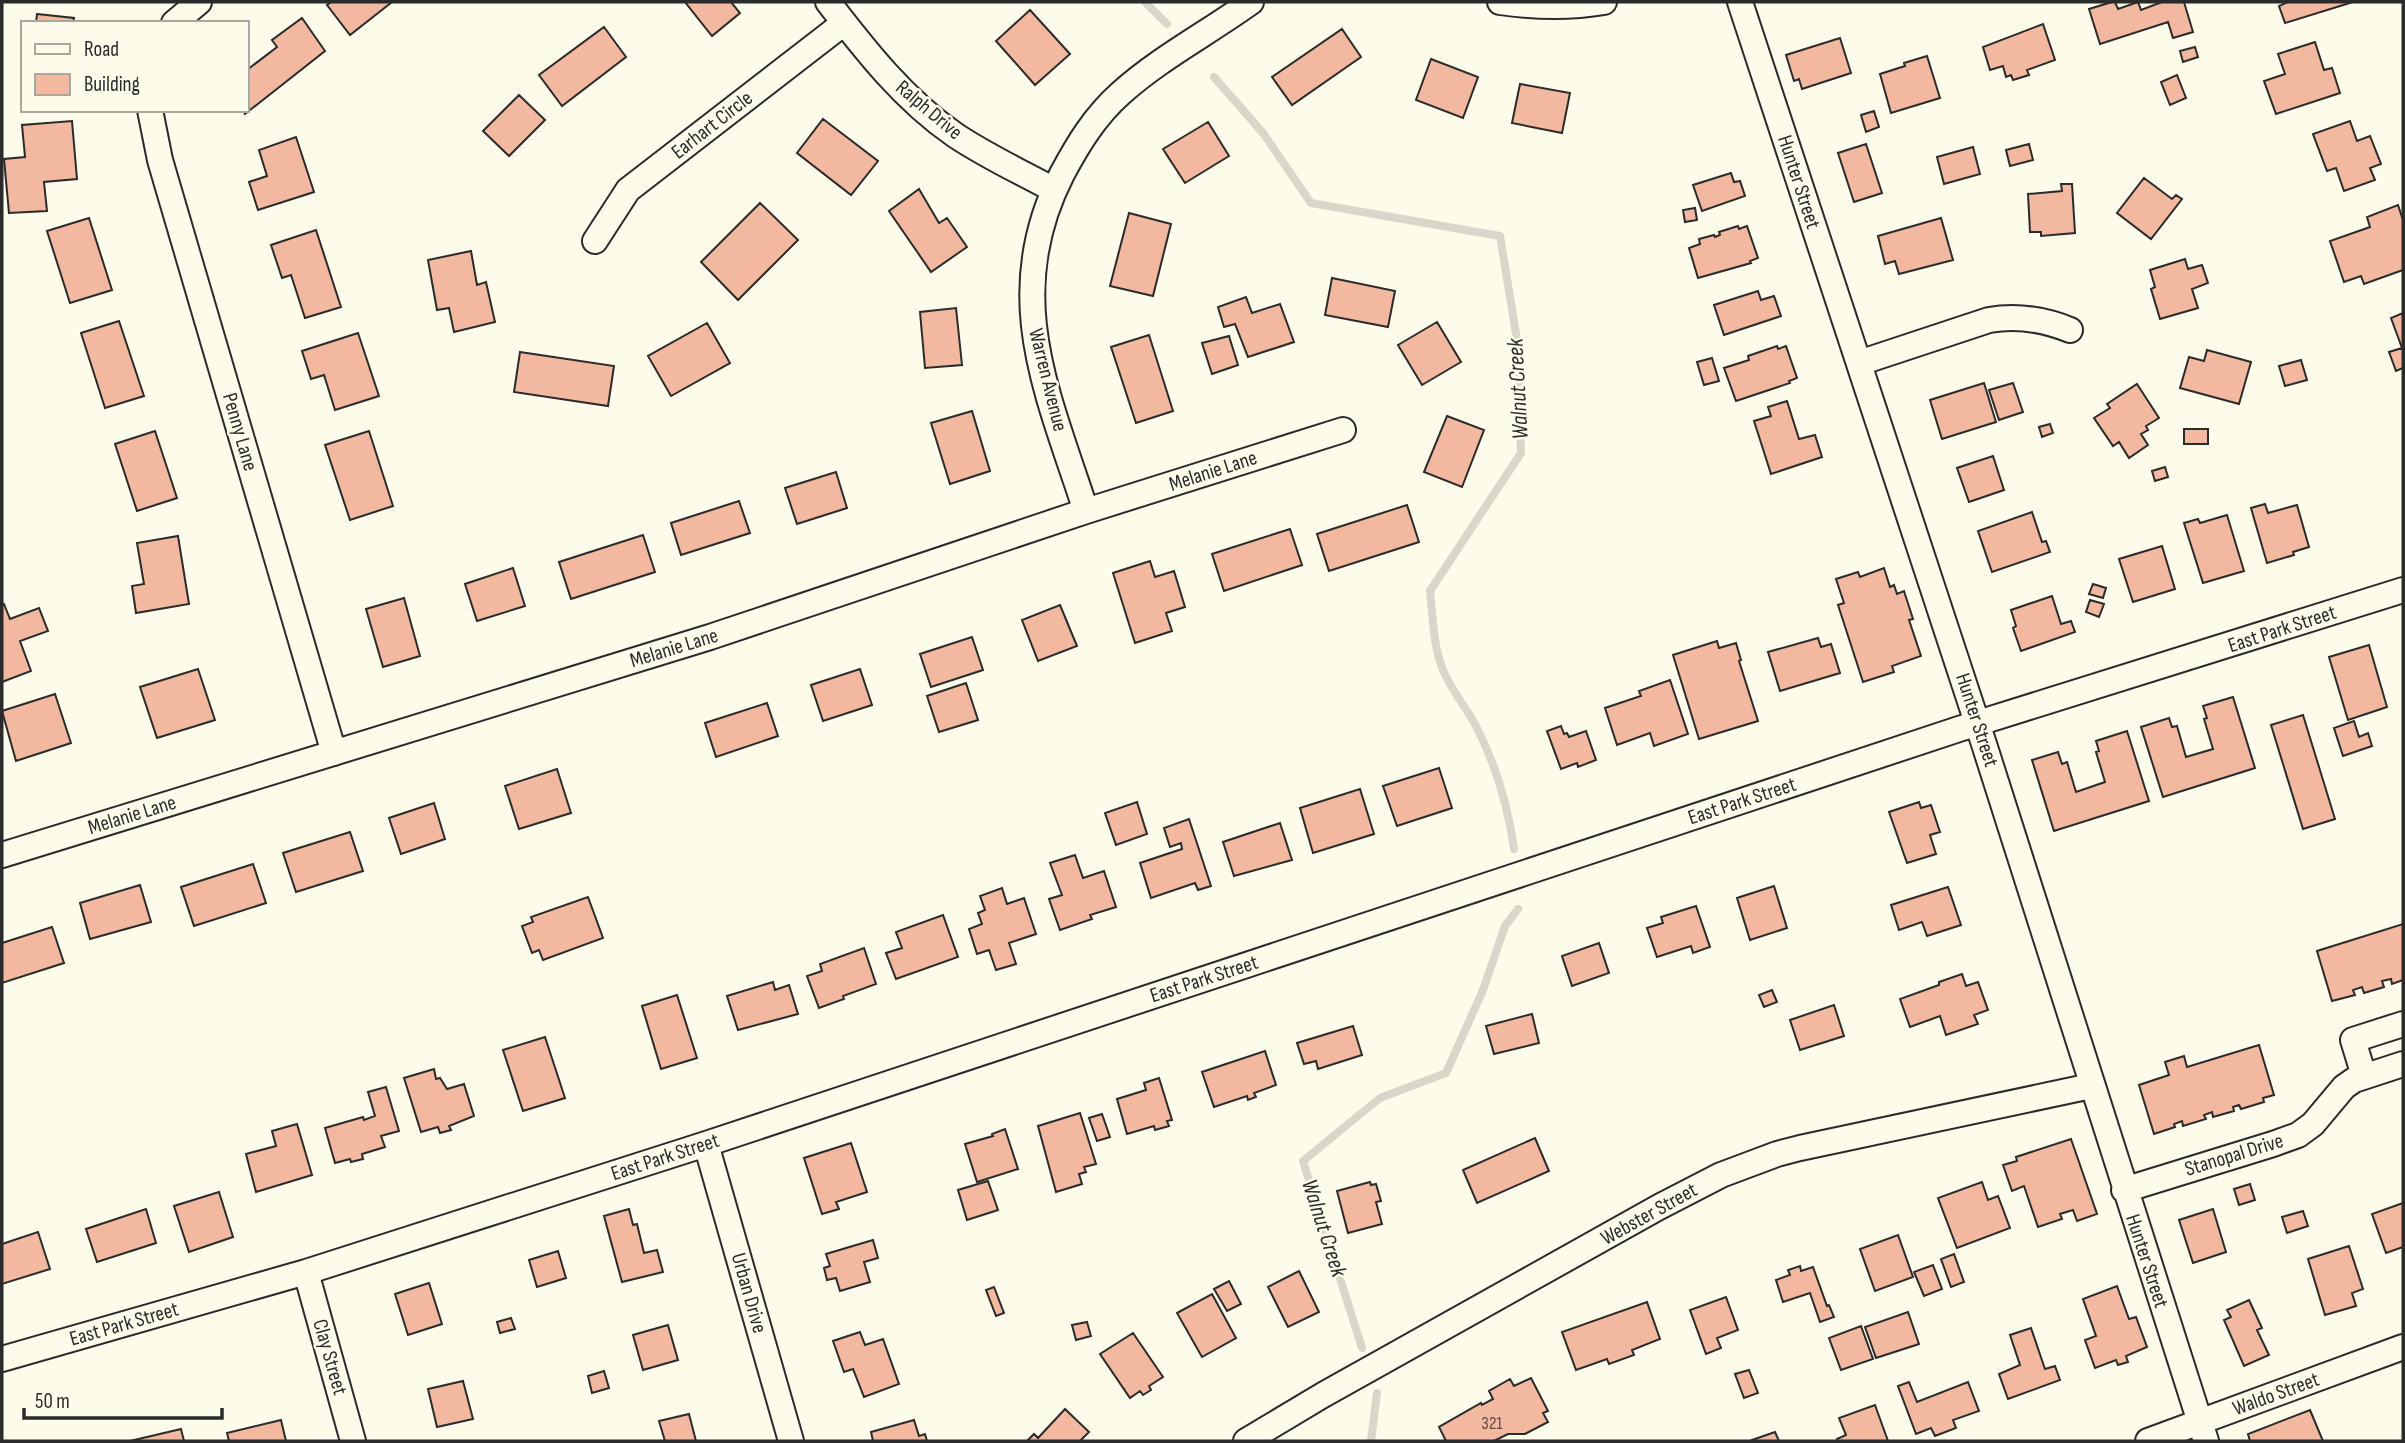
<svg xmlns="http://www.w3.org/2000/svg" width="2405" height="1443" viewBox="0 0 2405 1443" font-family="'Sofia Sans Condensed',sans-serif">
  <rect width="100%" height="100%" fill="#fdfbea"/>
  <g fill="none" stroke-linecap="round" stroke-linejoin="round">
    <!-- stream -->
    <path stroke="#d8d7c9" stroke-width="8" d="M1145 2 1167 24
      M1214 77 1263 133 1311 203 1500 236 1518 346 1521 453 1430 591C1433 617 1433 646 1443 670 1451 690 1466 707 1476 726 1496 765 1508 806 1514 849
      M1362 1348 1303 1161 1380 1098 1446 1073 1483 990 1505 926 1518 909
      M1371 1441 1377 1393"/>
  </g>
  <!-- building -->
  <path fill="#f2b8a0" stroke="#2b2b2b" stroke-width="2" d="M331 2H392L350 35 327 5Z
    M685 2H731L740 13 712 36Z
    M2112 2H2115L2118 9 2138 2 2141 10 2162 2H2184L2193 32 2173 38 2168 22 2100 44 2089 9Z
    M2288 2H2353L2285 23 2279 6Z
    M1030 10 1070 54 1035 85 996 41Z
    M37 14 74 18 73 23H36Z
    M302 18 325 51 245 114 243 110H247V70L277 47 272 40Z
    M2043 24 2055 60 2027 70 2029 75 2013 80 2011 75 2006 77 2003 66 1990 70 1983 47Z
    M604 27 626 57 562 106 539 75Z
    M1342 29 1361 57 1292 105 1272 77Z
    M1840 38 1851 73 1802 89 1799 79 1794 81 1786 55Z
    M2315 42 2324 70 2332 68 2340 93 2276 114 2264 81 2285 74 2278 54Z
    M2195 47 2198 57 2183 62 2180 51Z
    M1927 56 1940 98 1891 113 1880 74 1905 66 1904 63Z
    M1431 59 1478 77 1463 118 1416 100Z
    M2177 75 2186 98 2170 105 2161 82Z
    M1520 84 1570 93 1562 133 1512 123Z
    M519 95 545 120 509 156 483 131Z
    M1874 111 1879 127 1866 132 1861 115Z
    M823 119 878 161 851 195 797 153Z
    M72 121 77 179 44 182 47 211 9 213 4 159 25 157 22 125Z
    M2350 121 2357 141 2370 136 2381 164 2370 168 2375 180 2344 191 2336 168 2327 171 2313 134Z
    M1208 122 1229 156 1185 183 1163 149Z
    M296 137 314 192 258 210 249 182 267 176 259 150Z
    M1866 144 1882 193 1854 202 1838 153Z
    M2029 144 2033 160 2010 166 2006 150Z
    M1973 147 1980 174 1944 184 1937 157Z
    M1731 173 1734 182 1740 181 1745 196 1702 211 1693 185Z
    M2144 178 2172 199 2176 195 2182 199 2151 239 2117 213Z
    M2061 184H2072L2075 233 2041 236V232H2030L2028 194 2062 191Z
    M919 189 939 223 947 218 967 247 931 272 889 211Z
    M760 203 798 240 738 300 701 262Z
    M2398 205 2403 220V270L2364 284 2361 276 2344 282 2330 241 2370 227 2367 217Z
    M1695 208 1697 220 1685 222 1683 210Z
    M1129 213 1171 224 1153 296 1110 286Z
    M89 218 112 290 70 303 47 231Z
    M1941 218 1953 260 1899 274 1895 261 1885 264 1878 236Z
    M1738 226 1739 229 1747 226 1758 258 1750 261 1751 263 1698 278 1689 248 1700 244 1699 239 1714 235 1715 237 1720 235 1719 232Z
    M316 230 341 307 305 318 291 275 282 278 271 245Z
    M471 251 477 285 486 282 495 322 454 332 449 308 437 310 428 260Z
    M2185 259 2188 269 2202 265 2208 283 2192 289 2198 308 2160 319 2151 289 2155 287 2150 270Z
    M1332 278 1395 291 1388 327 1325 315Z
    M1758 291 1761 300 1774 296 1781 316 1724 335 1714 305Z
    M1246 297 1252 313 1280 304 1294 342 1248 357 1235 324 1224 327 1218 307Z
    M956 308 962 365 925 368 920 312Z
    M2403 313V368L2396 371 2389 352 2402 348 2391 318Z
    M119 321 144 396 105 408 81 333Z
    M1437 322 1461 362 1422 385 1398 345Z
    M707 323 730 363 671 396 648 356Z
    M358 333 379 396 335 410 324 375 311 379 302 351Z
    M1149 335 1173 411 1136 423 1111 347Z
    M1229 336 1238 365 1212 374 1202 343Z
    M1777 346 1778 349 1786 346 1797 378 1789 381 1790 383 1736 401 1724 368 1749 360 1748 356Z
    M2207 350 2251 362 2239 404 2180 388 2189 357 2204 361Z
    M520 352 614 366 608 406 514 392Z
    M1712 358 1719 381 1704 385 1697 362Z
    M2301 360 2307 380 2285 386 2279 366Z
    M1984 383 1996 422 1942 439 1930 400Z
    M2013 383 2023 412 1999 420 1989 390Z
    M2137 384 2159 418 2146 426 2148 430 2141 434 2148 445 2129 458 2119 442 2113 446 2094 418 2110 408 2107 404Z
    M1787 401 1799 439 1815 435 1822 457 1771 474 1754 421 1771 416 1768 407Z
    M972 411 990 471 950 484 931 423Z
    M1447 416 1484 430 1462 487 1424 472Z
    M2050 424 2053 433 2042 437 2039 427Z
    M2184 429H2208V444H2184Z
    M155 431 177 498 137 511 115 444Z
    M369 431 393 506 350 520 325 445Z
    M1993 456 2004 490 1969 502 1957 468Z
    M2165 467 2168 477 2155 481 2152 471Z
    M836 472 847 508 797 524 785 488Z
    M739 501 750 533 681 555 671 523Z
    M2265 504 2268 513 2297 505 2309 547 2293 552 2294 555 2267 563 2251 508Z
    M1407 505 1419 542 1329 571 1317 534Z
    M2032 512 2042 542 2046 541 2050 552 1992 572 1978 531Z
    M2227 515 2244 571 2203 583 2184 523 2198 519 2200 523Z
    M1290 529 1302 565 1224 591 1212 554Z
    M643 535 655 572 571 599 559 562Z
    M178 536 189 604 136 613 132 586 144 584 137 543Z
    M2162 546 2175 589 2133 602 2119 559Z
    M1150 561 1155 577 1174 571 1185 607 1166 613 1172 631 1135 643 1113 573Z
    M513 568 525 606 477 621 465 584Z
    M1884 568 1890 587 1894 585 1897 594 1904 591 1913 619 1909 620 1921 656 1892 666 1894 672 1863 682 1838 605 1844 603 1836 579 1858 572 1860 577Z
    M2093 584 2106 588 2103 598 2089 594Z
    M2052 596 2061 624 2071 621 2075 632 2021 651 2013 628 2016 626 2011 610Z
    M404 598 420 656 383 667 366 609Z
    M2090 600 2104 604 2099 617 2086 612Z
    M4 604 10 619 39 608 48 631 20 641 31 671 2 682V605Z
    M1060 605 1077 646 1038 661 1022 620Z
    M972 637 983 670 931 687 920 654Z
    M1818 638 1821 647 1831 644 1840 673 1780 691 1768 652Z
    M1717 641 1719 648 1736 643 1741 660 1739 661 1758 721 1699 739 1673 655Z
    M2369 645 2387 707 2348 720 2329 657Z
    M198 669 215 720 157 738 140 687Z
    M860 669 872 705 823 721 811 685Z
    M1670 680 1688 734 1654 746 1650 733 1617 745 1605 708 1641 696 1639 691Z
    M966 683 978 720 939 732 927 696Z
    M55 694 71 743 16 761 2 711Z
    M2233 697 2255 768 2163 797 2141 727 2169 718 2172 727 2177 726 2186 757 2213 749 2204 719 2207 718 2203 706Z
    M767 703 778 736 716 757 705 723Z
    M2303 715 2335 819 2303 829 2271 725Z
    M2354 721 2359 737 2368 733 2372 746 2343 756 2334 728Z
    M1561 726 1564 734 1567 733 1569 737 1586 731 1596 760 1578 767 1577 763 1561 769 1547 731Z
    M2127 731 2149 801 2054 831 2032 760 2058 752 2062 764 2067 762 2076 792 2105 782 2096 752 2099 751 2096 741Z
    M1439 768 1452 808 1397 826 1383 786Z
    M557 769 571 813 519 829 505 786Z
    M1360 789 1374 834 1313 853 1300 808Z
    M1137 802 1147 834 1116 845 1105 813Z
    M1919 802 1921 808 1931 805 1940 832 1930 835 1936 854 1907 863 1889 812Z
    M434 803 445 839 401 854 389 818Z
    M1189 819 1211 886 1198 890 1195 883 1151 898 1140 863 1182 849 1181 843 1170 847 1164 828Z
    M1280 823 1292 860 1234 876 1223 842Z
    M350 832 363 871 296 892 283 853Z
    M1075 855 1083 878 1104 871 1116 907 1090 915 1092 919 1060 930 1049 899 1062 895 1050 863Z
    M253 864 266 903 194 926 181 887Z
    M140 885 151 922 90 939 80 903Z
    M1774 886 1787 928 1750 940 1737 898Z
    M1948 887 1961 925 1927 936 1922 922 1899 930 1891 905Z
    M1002 888 1007 904 1024 898 1036 934 1009 943 1016 964 996 970 989 950 977 954 969 929 982 924 978 913 985 910 980 896Z
    M588 897 603 938 543 960 539 950 532 953 522 926 533 922 531 917Z
    M1696 906 1710 947 1693 953 1691 946 1657 957 1647 928 1663 923 1661 917Z
    M943 915 958 957 896 979 886 953 902 948 896 932Z
    M2403 924V980L2392 984 2391 979 2382 981 2384 987 2364 993 2362 987 2353 990 2355 995 2332 1001 2317 951Z
    M52 927 64 963 2 983V943Z
    M1599 943 1609 973 1572 986 1562 956Z
    M864 948 876 984 843 996 844 999 819 1008 807 976 822 971 820 964Z
    M1962 974 1966 986 1978 982 1988 1010 1974 1015 1978 1024 1946 1035 1940 1016 1910 1027 1900 999 1939 985V982Z
    M773 982 775 990 789 985 798 1014 738 1030 727 996Z
    M1772 990 1777 1002 1764 1007 1759 995Z
    M677 995 697 1058 661 1069 642 1006Z
    M1834 1005 1844 1036 1800 1050 1790 1020Z
    M1532 1014 1539 1043 1494 1054 1486 1026Z
    M1353 1026 1362 1055 1318 1069 1316 1061 1304 1064 1297 1043Z
    M545 1037 565 1098 523 1111 503 1050Z
    M2259 1045 2274 1095 2263 1098 2264 1102 2241 1109 2239 1105 2233 1107 2234 1111 2213 1117 2212 1112 2204 1115 2206 1119 2183 1126 2182 1121 2174 1124 2175 1127 2154 1134 2139 1085 2169 1075 2165 1062 2184 1056 2187 1067Z
    M1265 1051 1276 1085 1254 1093 1256 1097 1248 1100 1247 1096 1214 1107 1202 1072Z
    M434 1069 436 1079 440 1078 447 1089 464 1084 474 1116 449 1126 451 1130 440 1133 438 1127 421 1132 404 1078Z
    M1159 1078 1172 1120 1167 1121 1169 1126 1155 1130 1154 1126 1127 1134 1117 1099 1146 1090 1144 1083Z
    M386 1087 399 1131 381 1136 385 1147 362 1154 363 1159 351 1162 350 1159 335 1163 325 1128 363 1117 364 1120 375 1116 368 1092Z
    M1080 1113 1096 1164 1084 1167 1086 1172 1079 1174 1082 1184 1056 1192 1038 1126Z
    M1102 1114 1110 1137 1097 1141 1089 1118Z
    M297 1124 312 1175 256 1192 246 1154 276 1146 272 1131Z
    M1005 1129 1018 1169 977 1182 965 1144 993 1136 992 1134Z
    M1535 1138 1549 1171 1477 1203 1463 1170Z
    M2071 1139 2097 1214 2077 1221 2073 1210 2060 1214 2062 1219 2038 1227 2024 1186 2012 1191 2003 1165 2017 1161 2016 1157Z
    M851 1143 867 1192 836 1202 839 1209 822 1214 804 1158Z
    M988 1181 998 1210 967 1220 958 1190Z
    M1370 1182 1371 1185 1376 1184 1381 1201 1376 1202 1382 1224 1348 1233 1337 1191Z
    M1982 1182 1988 1200 1998 1196 2010 1228 1957 1248 1938 1198Z
    M2250 1184 2255 1200 2239 1205 2234 1189Z
    M219 1192 233 1237 189 1252 174 1206Z
    M2403 1203V1247L2386 1253 2372 1214Z
    M146 1209 156 1243 97 1262 86 1229Z
    M629 1209 633 1225 637 1224 644 1253 657 1250 663 1272 622 1282 604 1216Z
    M2213 1209 2226 1252 2193 1263 2179 1220Z
    M2303 1211 2308 1226 2287 1233 2282 1217Z
    M38 1232 50 1269 2 1284V1244Z
    M1898 1235 1913 1277 1875 1291 1860 1249Z
    M873 1240 878 1258 864 1262 870 1282 840 1291 836 1278 827 1280 824 1268 830 1266 826 1254Z
    M2349 1246 2363 1289 2352 1293 2356 1306 2325 1315 2308 1259Z
    M558 1251 566 1278 537 1287 529 1260Z
    M1954 1254 1964 1282 1951 1287 1941 1259Z
    M1933 1265 1942 1289 1924 1296 1914 1272Z
    M1800 1266 1801 1271 1813 1267 1827 1306 1829 1305 1834 1317 1820 1322 1810 1293 1783 1302 1776 1280 1790 1275 1788 1270Z
    M1299 1271 1319 1312 1288 1327 1268 1287Z
    M1229 1281 1241 1304 1227 1311 1214 1289Z
    M429 1283 442 1324 408 1335 395 1294Z
    M2117 1286 2129 1319 2136 1317 2147 1347 2126 1356 2128 1362 2118 1365 2116 1360 2095 1368 2085 1340 2096 1336 2083 1299Z
    M994 1287 1004 1313 996 1316 986 1290Z
    M1212 1294 1236 1338 1202 1357 1177 1313Z
    M1726 1297 1738 1330 1717 1338 1721 1348 1706 1354 1690 1310Z
    M2249 1300 2262 1328 2257 1330 2269 1355 2244 1366 2224 1320 2231 1317 2227 1310Z
    M1647 1302 1660 1339 1632 1350 1634 1355 1609 1364 1607 1359 1576 1370 1562 1332Z
    M1908 1312 1919 1344 1876 1358 1865 1327Z
    M511 1318 515 1329 500 1333 497 1322Z
    M1087 1322 1091 1336 1076 1340 1072 1325Z
    M668 1325 678 1360 643 1370 633 1335Z
    M1861 1326 1873 1359 1841 1370 1829 1338Z
    M2031 1328 2045 1369 2055 1366 2060 1380 2008 1399 1999 1374 2020 1365 2010 1335Z
    M860 1332 865 1345 883 1339 899 1384 864 1397 853 1369 844 1372 833 1341Z
    M1133 1333 1163 1377 1149 1386 1151 1390 1143 1395 1140 1391 1130 1398 1100 1354Z
    M1749 1370 1758 1393 1744 1398 1735 1374Z
    M604 1371 609 1388 592 1393 588 1376Z
    M1531 1378 1548 1411 1543 1413 1548 1422 1525 1434H1508L1494 1441H1446L1439 1427 1481 1403 1482 1405 1493 1399 1489 1391 1510 1379 1514 1386Z
    M463 1381 473 1419 437 1427 428 1389Z
    M1909 1382 1917 1402 1968 1382 1979 1411 1953 1420 1956 1428 1935 1436 1931 1428 1916 1434 1898 1386Z
    M1875 1405 1888 1441H1838L1837 1439 1846 1435 1839 1418Z
    M1065 1409 1089 1432 1080 1441H1027L1034 1434 1038 1438Z
    M2310 1410 2323 1441H2250L2248 1434Z
    M689 1414 696 1441H665L659 1421Z
    M281 1420 286 1441H229L227 1433Z
    M914 1420 919 1436 925 1434 927 1441H873L871 1432Z
    M181 1429 184 1441H130Z
    M1775 1432 1779 1441H1753L1752 1440Z"/>
  <g fill="none" stroke-linecap="round" stroke-linejoin="round">
    <defs>
      <path id="minor" d="M828 2C865 50 904 100 955 135 986 156 1021 172 1054 190
        M1500 2C1535 7 1569 8 1604 2
        M1740 2 1984 744 2206 1441
        M174 23 199 2
        M150 110 160 160 334 753
        M595 241 628 190 844 23
        M1859 363 1989 320C2018 315 2043 319 2070 330
        M1086 511C1048 394 1000 295 1062 174 1078 144 1095 116 1121 93 1160 58 1208 33 1251 2
        M2 855 710 637 1086 511 1343 430
        M2364 1076 2353 1040 2403 1024
        M706 1144 791 1441
        M2124 1190 2273 1144 2298 1135 2313 1124 2344 1087 2354 1080 2403 1064
        M306 1272 353 1441
        M2 1359 306 1272 706 1144 1959 729 2403 590
        M1246 1441 1323 1395 1659 1207 1721 1175 1777 1154 1800 1148 2091 1086
        M2148 1441 2403 1347"/>
    </defs>
    <!-- minor casing -->
    <use href="#minor" stroke="#2b2b2b" stroke-width="28"/>
    <!-- minor -->
    <use href="#minor" stroke="#fdfbea" stroke-width="24"/>
  </g>
  <g text-anchor="middle" dominant-baseline="central" stroke-width="5" stroke-linejoin="round" paint-order="stroke">
    <!-- number labels -->
    <g font-size="18" fill="#5d4e48">
      <text x="1492" y="1423">321</text>
    </g>
    <!-- street labels -->
    <g font-size="21" fill="#2b2b2b" stroke="#fdfbea">
      <text transform="translate(929 110) rotate(40)">Ralph Drive</text>
      <text transform="translate(712 125) rotate(-38)">Earhart Circle</text>
      <text transform="translate(1799 182) rotate(72)">Hunter Street</text>
      <text transform="translate(1048 380) rotate(76)">Warren Avenue</text>
      <text transform="translate(240 432) rotate(74)">Penny Lane</text>
      <text transform="translate(1213 471) rotate(-18)">Melanie Lane</text>
      <text transform="translate(2282 629) rotate(-18)">East Park Street</text>
      <text transform="translate(674 648) rotate(-17)">Melanie Lane</text>
      <text transform="translate(1977 720) rotate(72)">Hunter Street</text>
      <text transform="translate(1742 801) rotate(-18)">East Park Street</text>
      <text transform="translate(132 815) rotate(-17)">Melanie Lane</text>
      <text transform="translate(1204 979) rotate(-18)">East Park Street</text>
      <text transform="translate(2234 1155) rotate(-17)">Stanopal Drive</text>
      <text transform="translate(665 1157) rotate(-18)">East Park Street</text>
      <text transform="translate(1649 1214) rotate(-29)">Webster Street</text>
      <text transform="translate(2147 1261) rotate(72)">Hunter Street</text>
      <text transform="translate(749 1293) rotate(74)">Urban Drive</text>
      <text transform="translate(124 1324) rotate(-16)">East Park Street</text>
      <text transform="translate(330 1357) rotate(74)">Clay Street</text>
      <text transform="translate(2276 1394) rotate(-20)">Waldo Street</text>
    </g>
    <!-- water labels -->
    <g font-size="23" font-style="italic" fill="#2b2b2b" stroke="#fdfbea">
      <text transform="translate(1518 389) rotate(-93)">Walnut Creek</text>
      <text transform="translate(1324 1228) rotate(72)">Walnut Creek</text>
    </g>
  </g>
  <!-- border -->
  <rect width="2405" height="1443" fill="none" stroke="#2b2b2b" stroke-width="7"/>
  <!-- legend -->
  <rect x="21" y="21" width="228" height="91" fill="#fdfbea" stroke="#a9a89e" stroke-width="2"/>
  <rect x="35" y="44" width="35" height="10" fill="#fdfbea" stroke="#a9a89e" stroke-width="2"/>
  <text x="84" y="56" font-size="21" fill="#2b2b2b">Road</text>
  <rect x="35" y="74" width="35" height="21" fill="#f2b8a0" stroke="#a9a89e" stroke-width="2"/>
  <text x="84" y="91" font-size="21" fill="#2b2b2b">Building</text>
  <!-- scale -->
  <path d="M24 1408v10h198v-10" fill="none" stroke="#2b2b2b" stroke-width="3.5"/>
  <text x="35" y="1408" font-size="21" fill="#2b2b2b" stroke="#fdfbea" stroke-width="5" paint-order="stroke">50 m</text>
</svg>
